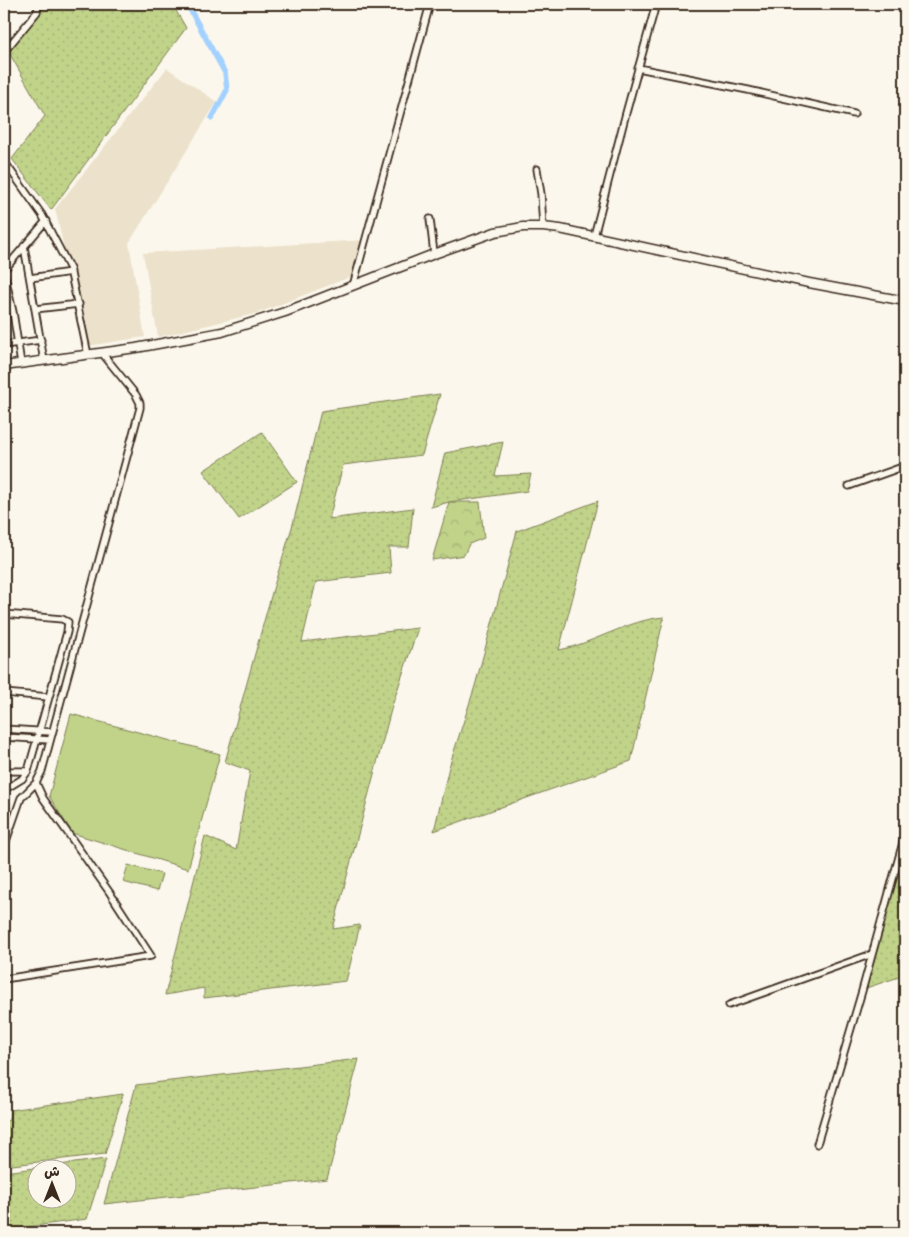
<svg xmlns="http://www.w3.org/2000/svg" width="909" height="1237" viewBox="0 0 909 1237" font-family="'Comic Neue','Playpen Sans Arabic',sans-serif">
  <defs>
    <pattern id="grass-dots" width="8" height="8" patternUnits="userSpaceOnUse" patternTransform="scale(1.25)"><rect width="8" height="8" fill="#c0d389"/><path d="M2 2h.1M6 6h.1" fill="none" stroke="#a6b576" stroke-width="1.8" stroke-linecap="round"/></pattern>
    <pattern id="forest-crowns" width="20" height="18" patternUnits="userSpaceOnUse" patternTransform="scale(1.25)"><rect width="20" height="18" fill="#c0d389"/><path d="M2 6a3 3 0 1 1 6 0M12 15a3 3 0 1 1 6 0" fill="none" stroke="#a6b576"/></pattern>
  </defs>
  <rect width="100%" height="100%" fill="#fbf7ec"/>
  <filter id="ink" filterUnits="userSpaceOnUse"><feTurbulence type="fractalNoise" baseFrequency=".02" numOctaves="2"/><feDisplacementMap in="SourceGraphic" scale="10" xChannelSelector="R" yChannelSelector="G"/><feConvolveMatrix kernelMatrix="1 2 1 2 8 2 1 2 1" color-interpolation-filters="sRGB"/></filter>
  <g filter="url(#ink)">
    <!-- built -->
    <path fill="#ece1cb" d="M167 68 217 102 129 243 145 337 87 346 55 209Z
      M367 240 363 272 258 313 158 337 143 253Z"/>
    <!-- grass -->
    <path fill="url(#grass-dots)" stroke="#7e7e54" fill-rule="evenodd" d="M47 4H172L186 28 51 210 12 159 45 116 7 49Z
      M440 394 422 455 343 465 329 519 413 508 409 547H389L391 573 316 582 302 642 418 628 392 706 333 929 360 925 346 981 204 998V988L165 995 205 836 236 850 250 771 225 762 273 589 293 524 321 411Z
      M262 432 297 482 239 519 203 471Z
      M503 442 495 476 531 474 527 491 449 502 431 507 445 453Z
      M598 501 559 650C595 643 628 620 664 617L631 761 434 831 449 767 475 686 517 531Z
      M905 824V975L860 990Z
      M359 1059 327 1179 104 1204 136 1085Z
      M123 1094 105 1154 4 1166V1122L9 1120 10 1110Z
      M106 1159 87 1219 4 1230V1172ZM38 1170H68V1200H38Z"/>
    <!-- forest -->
    <path fill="url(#forest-crowns)" stroke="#7e7e54" d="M449 502H480L484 538 469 544 464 555 432 560Z"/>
    <!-- garden -->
    <path fill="#c0d389" stroke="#7e7e54" d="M71 714 220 754 188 869 72 833 49 796Z
      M128 865 162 874 157 891 123 882Z"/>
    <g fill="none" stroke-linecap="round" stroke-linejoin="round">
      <!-- canal -->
      <path stroke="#a3d1ff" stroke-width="5.5" d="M187 4 225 73 227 90 212 118"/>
      <defs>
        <path id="minor" d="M4 52 37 12 39 4
          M638 68 748 90 854 114
          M4 161 42 215 70 269 88 355
          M537 169 541 194 543 227
          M430 219 434 254
          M594 236 626 113 656 4
          M24 246 44 361
          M4 258 9 264
          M4 270 46 221
          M4 272 13 312 21 364
          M30 278 71 272
          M353 286 430 4
          M35 309 79 304
          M4 345 41 340
          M4 420V503
          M849 486 905 466
          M4 614 62 619 68 622 67 632 49 697
          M4 693 49 697 28 771 22 779 4 790
          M4 729 52 732
          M4 737 50 740
          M4 771H28
          M4 847 21 798 36 783 42 771 140 408V403L136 395 102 353
          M4 979 151 956 110 893 43 798 36 783
          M729 1005 872 954
          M817 1144 862 991 905 835"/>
        <path id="secondary" d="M4 366 136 348 222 332 285 312 434 254 495 232 523 227H543L560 229 809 283 905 301"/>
      </defs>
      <!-- minor casing -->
      <use href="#minor" stroke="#3b2a1e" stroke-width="9"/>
      <!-- secondary casing -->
      <use href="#secondary" stroke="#3b2a1e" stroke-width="11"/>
      <!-- minor -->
      <use href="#minor" stroke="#fbf7ec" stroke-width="5.5"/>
      <!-- secondary -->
      <use href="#secondary" stroke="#fbf7ec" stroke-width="8"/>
    </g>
  </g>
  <!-- margin -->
  <rect width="909" height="1237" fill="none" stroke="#fbf7ec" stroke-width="20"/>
  <rect x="10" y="10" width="889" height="1217" fill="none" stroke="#3b2a1e" stroke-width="2" filter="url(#ink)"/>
  <!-- north arrow -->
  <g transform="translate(52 1184)"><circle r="24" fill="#fbf7ec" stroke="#aea59a"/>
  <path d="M0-4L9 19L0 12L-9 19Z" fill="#3b2a1e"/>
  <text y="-8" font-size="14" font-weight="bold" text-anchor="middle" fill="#3b2a1e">ش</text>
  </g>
</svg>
